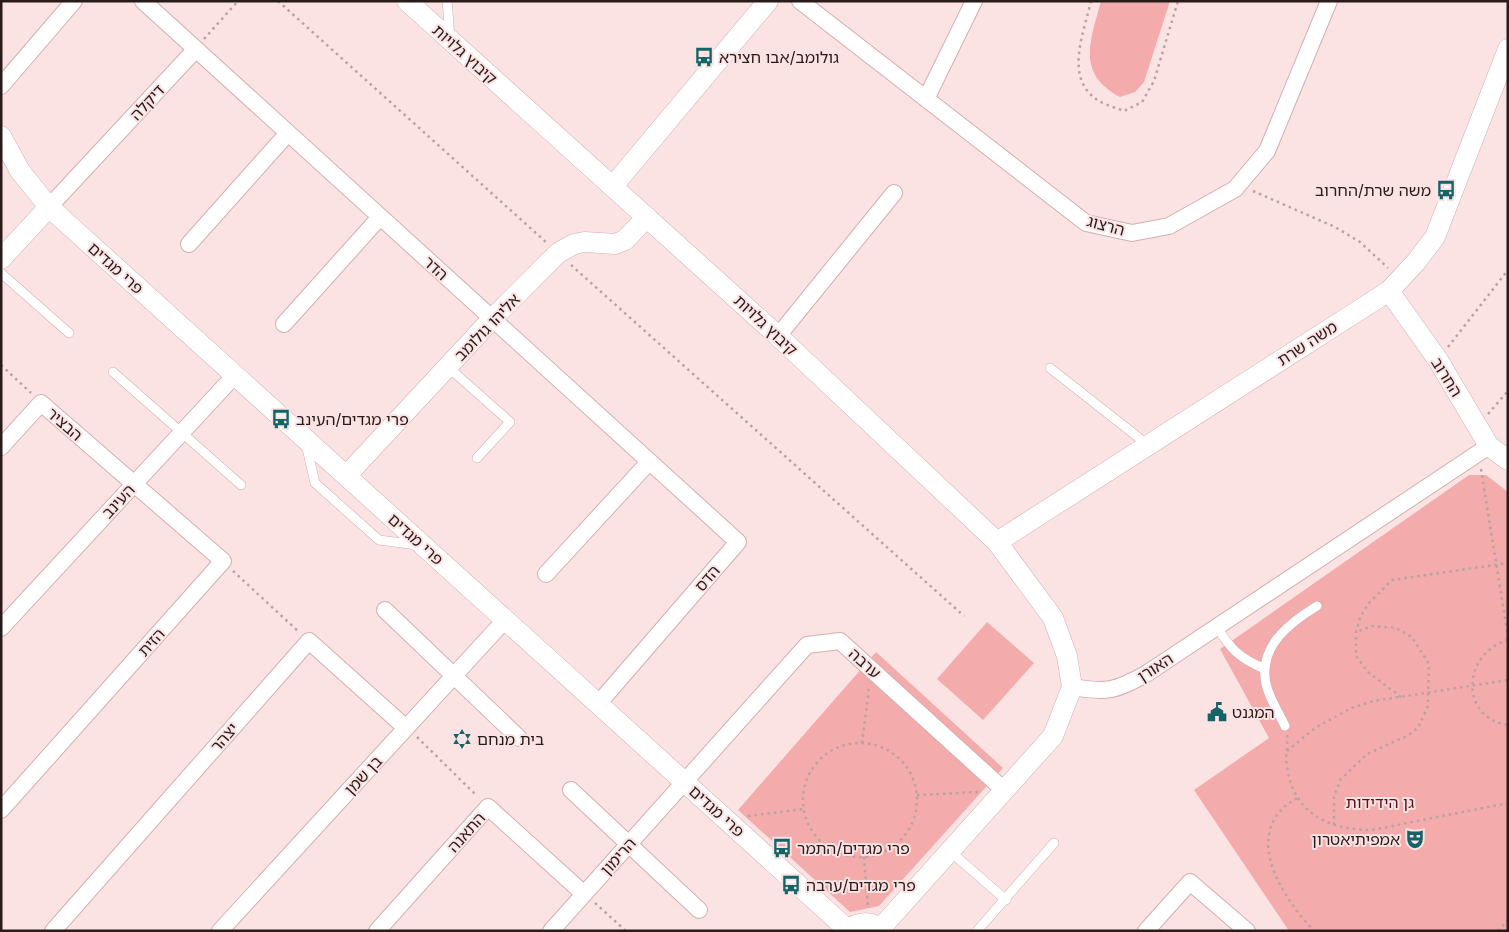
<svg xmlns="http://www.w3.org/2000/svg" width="1509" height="932" viewBox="0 0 1509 932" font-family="Inter,'Noto Sans Hebrew',sans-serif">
  <rect width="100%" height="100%" fill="#fce3e3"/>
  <!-- green -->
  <path fill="#f4abab" d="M1101 1H1170L1144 82 1135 92 1120 97C1076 73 1090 42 1101 1Z
    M1469 475H1486L1508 492V931H1289L1194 790 1269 738 1220 649Z
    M987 622 1034 663 983 720 937 679Z
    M876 652 1003 768 879 906 850 912 738 810Z"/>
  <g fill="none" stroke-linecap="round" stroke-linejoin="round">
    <defs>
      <path id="service" d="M447 1 450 37
        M1 273 69 333
        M448 367 510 422 477 458
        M1050 368 1148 445
        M113 372 241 485
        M306 444 315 483 379 540 417 545
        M1216 625C1230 649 1239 658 1265 669
        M1285 726C1279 713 1269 698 1266 684 1258 647 1289 623 1317 606
        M951 852 1006 900
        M977 931 1054 843"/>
      <path id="minor" d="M143 1 738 542 598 704
        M800 1 1086 223 1132 233 1169 226 1235 189 1267 151 1329 1
        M1 86 74 1
        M926 99 974 1
        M49 207 196 49
        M189 244 288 133
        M284 324 380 217
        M778 336 894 193
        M1 447 41 403 223 561 1 810
        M546 574 649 462
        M385 610 519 738
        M1 628 235 375
        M1072 687C1107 693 1115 691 1146 674L1489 446
        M571 790 699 910
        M53 931 309 641 406 728
        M220 931 505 620
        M377 931 488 807 584 894
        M551 931 807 645 840 641 1005 791
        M1146 931 1190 882 1247 931"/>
      <path id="tertiary" d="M407 1 778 336 997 542 1053 618 1067 656 1072 687 1053 736 880 929
        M1 136 20 171 49 207 848 930
        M613 186 768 1
        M1 259 49 207
        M1389 291 1438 360 1489 446 1508 460
        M346 476 492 319 558 253 574 244 584 242 615 244 625 240 647 217
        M997 542 1389 291 1416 262 1435 237 1508 49
        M847 931C858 921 872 920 882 931"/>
    </defs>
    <!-- service casing -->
    <use href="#service" stroke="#d5aeae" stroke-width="10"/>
    <!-- minor casing -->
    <use href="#minor" stroke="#d5aeae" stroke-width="18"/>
    <!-- tertiary casing -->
    <use href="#tertiary" stroke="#d5aeae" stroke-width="21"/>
    <!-- path -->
    <path stroke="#b8a2a2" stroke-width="2.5" stroke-dasharray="2.5 4" stroke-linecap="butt" d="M278 1 547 243
      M1091 1C1084 33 1063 79 1099 101 1106 105 1116 108 1124 111L1142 102 1154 81 1178 1
      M204 39 238 1
      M1253 191 1335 227 1360 242 1388 268
      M571 265 964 616
      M1448 347 1508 270
      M1 365 31 393
      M1488 414 1508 391
      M1481 469 1508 637
      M233 571 299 632
      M1508 640C1462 653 1459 718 1508 725
      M1401 697 1369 673 1356 656V632L1360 618 1368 604 1392 580 1508 563
      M1287 735C1288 745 1285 756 1287 766 1293 813 1328 830 1372 830L1508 803
      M417 737 477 796
      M862 743 869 688
      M803 800a57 57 0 1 1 114 0a57 57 0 1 1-114 0Z
      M1287 751 1315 728 1351 708 1374 701 1508 680
      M917 795 980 792
      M1297 798C1239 831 1281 896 1314 931
      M748 816 804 809
      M1334 825V796L1341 779 1367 754 1407 736 1418 728 1428 706 1429 664 1412 637 1396 628 1372 626 1356 632
      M864 857 868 908
      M595 903 626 931
      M1498 931 1508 920"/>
    <!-- service -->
    <use href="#service" stroke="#fff" stroke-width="9"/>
    <!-- minor -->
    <use href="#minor" stroke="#fff" stroke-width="16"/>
    <!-- tertiary -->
    <use href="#tertiary" stroke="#fff" stroke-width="20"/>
  </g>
  <!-- icons -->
  <defs>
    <symbol id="bus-bare" viewBox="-9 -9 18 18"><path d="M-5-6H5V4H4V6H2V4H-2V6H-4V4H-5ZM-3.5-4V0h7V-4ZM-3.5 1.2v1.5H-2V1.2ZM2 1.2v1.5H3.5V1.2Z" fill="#136368" stroke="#fce3e3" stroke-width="2.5" paint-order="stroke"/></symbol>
    <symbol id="civic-bare" viewBox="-9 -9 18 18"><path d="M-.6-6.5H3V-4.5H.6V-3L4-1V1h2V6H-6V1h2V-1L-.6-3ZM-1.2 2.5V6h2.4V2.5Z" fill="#136368" stroke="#fce3e3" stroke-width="2.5" paint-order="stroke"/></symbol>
    <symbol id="synagogue-bare" viewBox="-9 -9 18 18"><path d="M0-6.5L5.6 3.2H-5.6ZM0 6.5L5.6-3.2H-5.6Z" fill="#136368" stroke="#fce3e3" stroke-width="2.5" paint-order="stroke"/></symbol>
    <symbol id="theatre-bare" viewBox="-9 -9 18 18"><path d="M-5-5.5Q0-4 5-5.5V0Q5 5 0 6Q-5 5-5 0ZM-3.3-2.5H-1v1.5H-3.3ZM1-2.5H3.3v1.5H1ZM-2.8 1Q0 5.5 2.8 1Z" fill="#136368" stroke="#fce3e3" stroke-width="2.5" paint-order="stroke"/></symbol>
  </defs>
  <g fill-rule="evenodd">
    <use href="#bus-bare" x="690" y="43" width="28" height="28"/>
    <use href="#bus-bare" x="1432" y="176" width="28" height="28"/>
    <use href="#bus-bare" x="267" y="405" width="28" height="28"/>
    <use href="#civic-bare" x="1203" y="698" width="28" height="28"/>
    <use href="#synagogue-bare" x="448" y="725" width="28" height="28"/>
    <use href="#theatre-bare" x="1401" y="825" width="28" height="28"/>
    <use href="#bus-bare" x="768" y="834" width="28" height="28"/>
    <use href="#bus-bare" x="777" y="871" width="28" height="28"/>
  </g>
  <g text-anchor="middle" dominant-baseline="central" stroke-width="4" stroke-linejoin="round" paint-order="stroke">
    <!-- street labels -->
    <g font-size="16" fill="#2a1b1b" stroke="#fce3e3">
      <text transform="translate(465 54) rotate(42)">קיבוץ גלויות</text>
      <text transform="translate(147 102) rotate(-47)">דיקלה</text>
      <text transform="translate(1106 225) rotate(15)">הרצוג</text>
      <text transform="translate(116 268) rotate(42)">פרי מגדים</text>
      <text transform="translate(436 268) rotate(42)">הדר</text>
      <text transform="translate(766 325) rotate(43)">קיבוץ גלויות</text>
      <text transform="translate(487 327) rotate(-46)">אליהו גולומב</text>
      <text transform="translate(1307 343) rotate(-33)">משה שרת</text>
      <text transform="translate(1447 377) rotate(58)">החרוב</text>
      <text transform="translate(65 424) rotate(41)">הבציר</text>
      <text transform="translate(118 501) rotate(-47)">העינב</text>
      <text transform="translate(416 539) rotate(42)">פרי מגדים</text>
      <text transform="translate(707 578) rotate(-49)">הדס</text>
      <text transform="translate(151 642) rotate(-48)">הזית</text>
      <text transform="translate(865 663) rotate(42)">ערבה</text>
      <text transform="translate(1155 667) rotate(-33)">האורן</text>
      <text transform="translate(224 737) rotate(-49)">יצהר</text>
      <text transform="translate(363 775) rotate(-47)">בן שמן</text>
      <text transform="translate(717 811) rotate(42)">פרי מגדים</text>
      <text transform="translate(466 832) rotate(-48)">התאנה</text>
      <text transform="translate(618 856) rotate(-48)">הרימון</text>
    </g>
    <!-- poi labels -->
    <g font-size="16" fill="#2a1b1b" stroke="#fce3e3" text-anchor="start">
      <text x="719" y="57">גולומב/אבו חצירא</text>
      <text x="1431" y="190" text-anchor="end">משה שרת/החרוב</text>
      <text x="296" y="419">פרי מגדים/העינב</text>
      <text x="1232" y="712">המגנט</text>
      <text x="477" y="739">בית מנחם</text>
      <text x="1400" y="839" text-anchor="end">אמפיתיאטרון</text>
      <text x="797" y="848">פרי מגדים/התמר</text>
      <text x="806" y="885">פרי מגדים/ערבה</text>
    </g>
    <!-- park labels -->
    <g font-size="16" fill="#5e0e1a" stroke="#fce3e3">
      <text x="1380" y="802">גן הידידות</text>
    </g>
  </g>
  <!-- border -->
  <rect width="1509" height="932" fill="none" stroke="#2a1b1b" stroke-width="5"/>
</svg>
